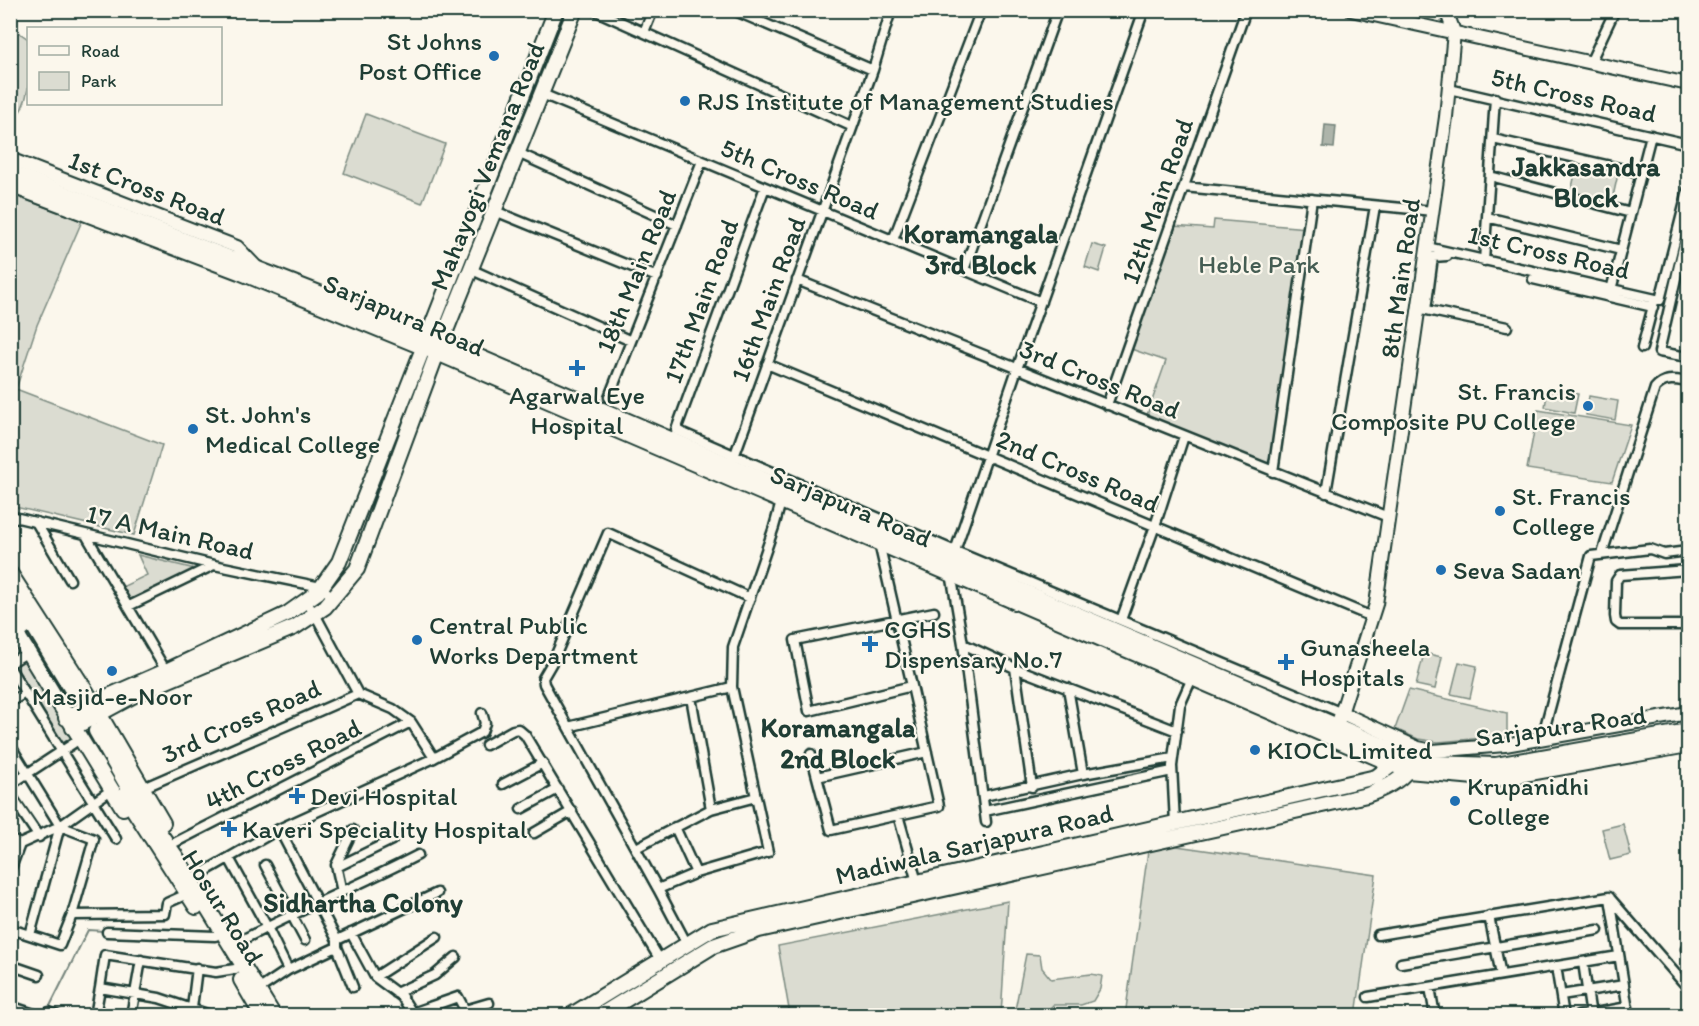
<svg xmlns="http://www.w3.org/2000/svg" width="1699" height="1026" viewBox="0 0 1699 1026" font-family="Itim,sans-serif">
  <rect width="100%" height="100%" fill="#fbf7ec"/>
  <filter id="ink" filterUnits="userSpaceOnUse"><feTurbulence type="fractalNoise" baseFrequency=".0167" numOctaves="2"/><feDisplacementMap in="SourceGraphic" scale="12" xChannelSelector="R" yChannelSelector="G"/><feConvolveMatrix kernelMatrix="1 2 1 2 8 2 1 2 1" color-interpolation-filters="sRGB"/></filter>
  <g filter="url(#ink)">
    <!-- green -->
    <path fill="#dbdcd1" stroke="#7d8c82" stroke-width="1.5" d="M11 27 28 39C29 69 34 101 11 123Z
      M366 114 445 144 422 203 344 173Z
      M1577 165 1618 174 1612 201 1571 192Z
      M11 194 82 221 37 325 16 389 162 445 134 535 11 506Z
      M1214 220 1307 228 1272 466 1147 415 1166 361 1131 349 1173 226 1213 229Z
      M1092 244 1106 248 1099 272 1085 267Z
      M1548 388 1578 394 1574 413 1545 407Z
      M1589 396 1618 401 1615 420 1586 415Z
      M1538 410 1631 425 1612 482 1527 469Z
      M138 555 199 570 130 600 122 587 147 575Z
      M1424 653 1442 657 1435 689 1416 685Z
      M26 659 73 737 61 744 13 666Z
      M1459 662 1477 666 1470 698 1451 694Z
      M1409 690 1507 713V736L1438 742 1418 739 1395 729Z
      M1623 824 1631 855 1610 860 1602 829Z
      M1170 845 1376 875 1356 1015 1125 1016 1148 851Z
      M1008 901 1001 1015H790L778 946Z
      M1026 954 1040 955 1042 968 1051 979 1091 974 1102 976 1100 989 1093 1001 1081 1005H1053L1044 1015H1014Z"/>
    <!-- water -->
    <path fill="#adb4aa" stroke="#74847b" stroke-width="1.5" d="M1325 125 1336 126 1334 148 1323 147Z"/>
    <g fill="none" stroke-linecap="round" stroke-linejoin="round">
      <!-- stream -->
      <path stroke="#74847b" stroke-width="2" d="M45 1016 88 930 104 931"/>
      <!-- primary-tunnel -->
      <path stroke="#cfd2c7" stroke-width="14" stroke-dasharray="14 7" stroke-linecap="butt" d="M66 699 89 737"/>
      <defs>
        <path id="street" d="M594 10 851 126
          M733 10 873 70
          M877 10 889 16
          M1688 10V11
          M644 32 653 10
          M1590 63 1615 10
          M1449 89 1688 144
          M542 94 1041 302
          M1493 139 1641 173
          M518 153 677 225
          M1490 176 1631 213
          M765 187 676 430 955 551 1342 713
          M1184 187 1433 211
          M495 211 657 277
          M1487 217 1621 250
          M1688 226 1659 352 1688 357
          M893 240 981 10
          M1427 247 1660 300 1688 190
          M1484 261 1495 98
          M470 269 631 341
          M964 270 1058 10
          M1533 279 1653 307
          M797 280 1388 517
          M1611 290 1651 135
          M1422 309 1507 327
          M1426 310 1433 257 1447 256
          M1642 348 1654 302
          M767 364 1372 617
          M609 397 702 161
          M1107 405 1246 10
          M734 457 873 70 891 10
          M1273 472 1312 199
          M1326 493 1375 206
          M10 516 214 565 321 587 334 598
          M36 522 70 580
          M86 535 166 671
          M879 543 912 686 809 711 795 640 934 612
          M955 551 1017 369 1144 10
          M1602 554 1655 388C1665 377 1675 380 1688 382
          M1688 570 1620 575 1616 581 1615 616 1616 622 1620 625H1688
          M951 573 963 644 986 822
          M305 600 315 614 358 694
          M129 606 214 565
          M1121 620 1155 526 1184 436
          M963 644 1015 668 1177 731
          M10 663 28 652
          M10 668 116 839
          M1015 668 1032 787
          M912 686 939 806 831 830 817 777 927 752
          M732 687 768 852 696 873 658 889 568 727 732 687 733 647 774 527 781 502
          M1068 688 1083 774
          M358 694 393 709 411 722 434 758
          M691 697 711 809
          M10 702 25 693
          M568 727 544 684 543 678 554 659 608 533 750 598
          M1542 738 1591 556 1650 549 1664 554 1688 551
          M10 745 60 826
          M486 745 513 730 518 729 525 735 660 960
          M811 754 817 777
          M503 784 543 763
          M10 785 80 739
          M143 788 358 694
          M10 794 39 837
          M984 796 1083 774 1173 758
          M521 809 558 789
          M985 811 1172 771
          M898 815 917 882
          M1175 823 1172 766 1180 705 1192 678
          M675 827 696 873
          M534 833 572 811
          M10 839 20 844
          M174 843 411 722
          M20 844 60 826 111 790
          M636 848 711 809 756 797
          M229 858 267 927 288 970
          M265 865 305 940
          M337 867 392 840
          M10 871 20 844
          M190 880 279 829
          M658 889 687 944
          M342 892 336 865 353 830
          M1609 897 1688 988
          M1610 898 1629 1016
          M72 915 165 914 167 903 187 894
          M1489 916 1501 975
          M107 932 215 936
          M351 933 375 977 402 997 414 1016
          M30 935 60 826
          M1378 935 1609 897
          M337 940 437 893
          M10 943 14 930 60 945 72 915 94 839 60 826
          M231 946C291 913 356 887 418 855
          M1686 949 1688 950
          M1583 962 1591 1016
          M1401 963 1598 930
          M10 965 39 975
          M1556 966 1564 1016
          M375 977 437 937
          M353 987 337 947V940L279 829 434 758 482 732 485 723 482 713
          M1430 987 1435 1016
          M258 990 288 970 337 947
          M396 993 435 975 456 957
          M1561 995 1624 985
          M1368 997 1619 956
          M10 1006 37 1015
          M192 1008 197 968
          M49 1012 58 1016
          M412 1013 458 997 465 1010 489 1003
          M95 1016 100 988
          M131 1016 141 960
          M213 1016 159 998 100 988 105 955 216 972 235 969
          M1578 1016 1628 1007"/>
        <path id="secondary" d="M1351 10 1688 84
          M10 159 237 247 257 268
          M1342 713 1418 748 1433 751 1505 745 1688 713
          M1337 726 1376 604 1446 117 1454 32 1446 10"/>
        <path id="primary" d="M10 172 442 341 1414 759 1433 763 1496 765 1688 731
          M10 185 239 272 437 353 1408 771 1497 779 1688 745
          M10 573 86 691 163 823
          M18 601 75 695
          M10 608 23 628
          M10 623 123 808
          M66 718 93 703 166 671 287 614 318 592 339 562 556 10
          M73 728 138 693 295 627 325 607 357 569 437 353 575 10
          M96 731 129 789 177 858 274 1016
          M124 795 196 907
          M241 980 262 1016
          M570 1016 712 929 1376 777 1392 765 1395 759
          M599 1016 713 946 759 930 1367 795C1381 790 1403 781 1410 766"/>
      </defs>
      <!-- street casing -->
      <use href="#street" stroke="#1f3d34" stroke-width="13"/>
      <!-- secondary casing -->
      <use href="#secondary" stroke="#1f3d34" stroke-width="16"/>
      <!-- primary casing -->
      <use href="#primary" stroke="#1f3d34" stroke-width="18"/>
      <!-- street -->
      <use href="#street" stroke="#fbf7ec" stroke-width="8"/>
      <!-- secondary -->
      <use href="#secondary" stroke="#fbf7ec" stroke-width="12"/>
      <!-- primary -->
      <use href="#primary" stroke="#fbf7ec" stroke-width="14"/>
    </g>
  </g>
  <!-- markers -->
  <g fill="#1f6fb2" stroke="#fbf7ec" stroke-width="2">
    <circle cx="494" cy="56" r="6"/>
    <circle cx="685" cy="101" r="6"/>
    <path d="M574 359h6v6h6v6h-6v6h-6v-6h-6v-6h6z"/>
    <circle cx="1588" cy="406" r="6"/>
    <circle cx="193" cy="429" r="6"/>
    <circle cx="1500" cy="511" r="6"/>
    <circle cx="1441" cy="570" r="6"/>
    <circle cx="417" cy="640" r="6"/>
    <path d="M867 635h6v6h6v6h-6v6h-6v-6h-6v-6h6z"/>
    <path d="M1283 653h6v6h6v6h-6v6h-6v-6h-6v-6h6z"/>
    <circle cx="112" cy="671" r="6"/>
    <circle cx="1255" cy="750" r="6"/>
    <path d="M294 787h6v6h6v6h-6v6h-6v-6h-6v-6h6z"/>
    <circle cx="1455" cy="801" r="6"/>
    <path d="M226 820h6v6h6v6h-6v6h-6v-6h-6v-6h6z"/>
  </g>
  <g text-anchor="middle" dominant-baseline="central" stroke-width="4.5" stroke-linejoin="round" paint-order="stroke">
    <!-- poi labels -->
    <g font-size="26" fill="#1f3d34" stroke="#fbf7ec" text-anchor="start">
      <text x="482" y="41" text-anchor="end">St Johns<tspan x="482" dy="30">Post Office</tspan></text>
      <text x="697" y="101">RJS Institute of Management Studies</text>
      <text x="1576" y="391" text-anchor="end">St. Francis<tspan x="1576" dy="30">Composite PU College</tspan></text>
      <text x="577" y="395" text-anchor="middle">Agarwal Eye<tspan x="577" dy="30">Hospital</tspan></text>
      <text x="205" y="414">St. John's<tspan x="205" dy="30">Medical College</tspan></text>
      <text x="1512" y="496">St. Francis<tspan x="1512" dy="30">College</tspan></text>
      <text x="1453" y="570">Seva Sadan</text>
      <text x="429" y="625">Central Public<tspan x="429" dy="30">Works Department</tspan></text>
      <text x="884" y="629">CGHS<tspan x="884" dy="30">Dispensary No.7</tspan></text>
      <text x="1300" y="647">Gunasheela<tspan x="1300" dy="30">Hospitals</tspan></text>
      <text x="112" y="696" text-anchor="middle">Masjid-e-Noor</text>
      <text x="1267" y="750">KIOCL Limited</text>
      <text x="1467" y="786">Krupanidhi<tspan x="1467" dy="30">College</tspan></text>
      <text x="310" y="796">Devi Hospital</text>
      <text x="242" y="829">Kaveri Speciality Hospital</text>
    </g>
    <!-- street labels -->
    <g font-size="26" fill="#1f3d34" stroke="#fbf7ec">
      <text transform="translate(1574 95) rotate(13)">5th Cross Road</text>
      <text transform="translate(487 166) rotate(-68)">Mahayogi Vemana Road</text>
      <text transform="translate(800 179) rotate(23)">5th Cross Road</text>
      <text transform="translate(147 188) rotate(21)">1st Cross Road</text>
      <text transform="translate(1157 201) rotate(-71)">12th Main Road</text>
      <text transform="translate(1549 252) rotate(13)">1st Cross Road</text>
      <text transform="translate(636 271) rotate(-68)">18th Main Road</text>
      <text transform="translate(1400 278) rotate(-82)">8th Main Road</text>
      <text transform="translate(768 299) rotate(-70)">16th Main Road</text>
      <text transform="translate(701 301) rotate(-70)">17th Main Road</text>
      <text transform="translate(404 315) rotate(23)">Sarjapura Road</text>
      <text transform="translate(1100 379) rotate(22)">3rd Cross Road</text>
      <text transform="translate(1078 471) rotate(23)">2nd Cross Road</text>
      <text transform="translate(851 506) rotate(23)">Sarjapura Road</text>
      <text transform="translate(170 532) rotate(13)">17 A Main Road</text>
      <text transform="translate(241 721) rotate(-24)">3rd Cross Road</text>
      <text transform="translate(1561 726) rotate(-8)">Sarjapura Road</text>
      <text transform="translate(283 764) rotate(-27)">4th Cross Road</text>
      <text transform="translate(974 844) rotate(-13)">Madiwala Sarjapura Road</text>
      <text transform="translate(223 907) rotate(58)">Hosur Road</text>
    </g>
    <!-- park labels -->
    <g font-size="26" fill="#455d53" stroke="#fbf7ec">
      <text x="1259" y="264">Heble Park</text>
    </g>
    <!-- neighbourhood labels -->
    <g font-size="27" font-weight="bold" fill="#1f3d34" stroke="#fbf7ec">
      <text x="1586" y="166">Jakkasandra<tspan x="1586" dy="31">Block</tspan></text>
      <text x="981" y="233">Koramangala<tspan x="981" dy="31">3rd Block</tspan></text>
      <text x="838" y="727">Koramangala<tspan x="838" dy="31">2nd Block</tspan></text>
      <text x="363" y="902">Sidhartha Colony</text>
    </g>
  </g>
  <!-- margin -->
  <rect width="1699" height="1026" fill="none" stroke="#fbf7ec" stroke-width="36"/>
  <rect x="18" y="18" width="1663" height="990" fill="none" stroke="#1f3d34" stroke-width="2" filter="url(#ink)"/>
  <!-- legend -->
  <rect x="27" y="27" width="195" height="78" fill="#fbf7ec" stroke="#a3ada2" stroke-width="1.5"/>
  <rect x="39" y="46" width="30" height="9" fill="#fbf7ec" stroke="#a3ada2" stroke-width="1.5"/>
  <text x="81" y="57" font-size="18" fill="#1f3d34">Road</text>
  <rect x="39" y="72" width="30" height="18" fill="#dbdcd1" stroke="#a3ada2" stroke-width="1.5"/>
  <text x="81" y="87" font-size="18" fill="#1f3d34">Park</text>
</svg>
